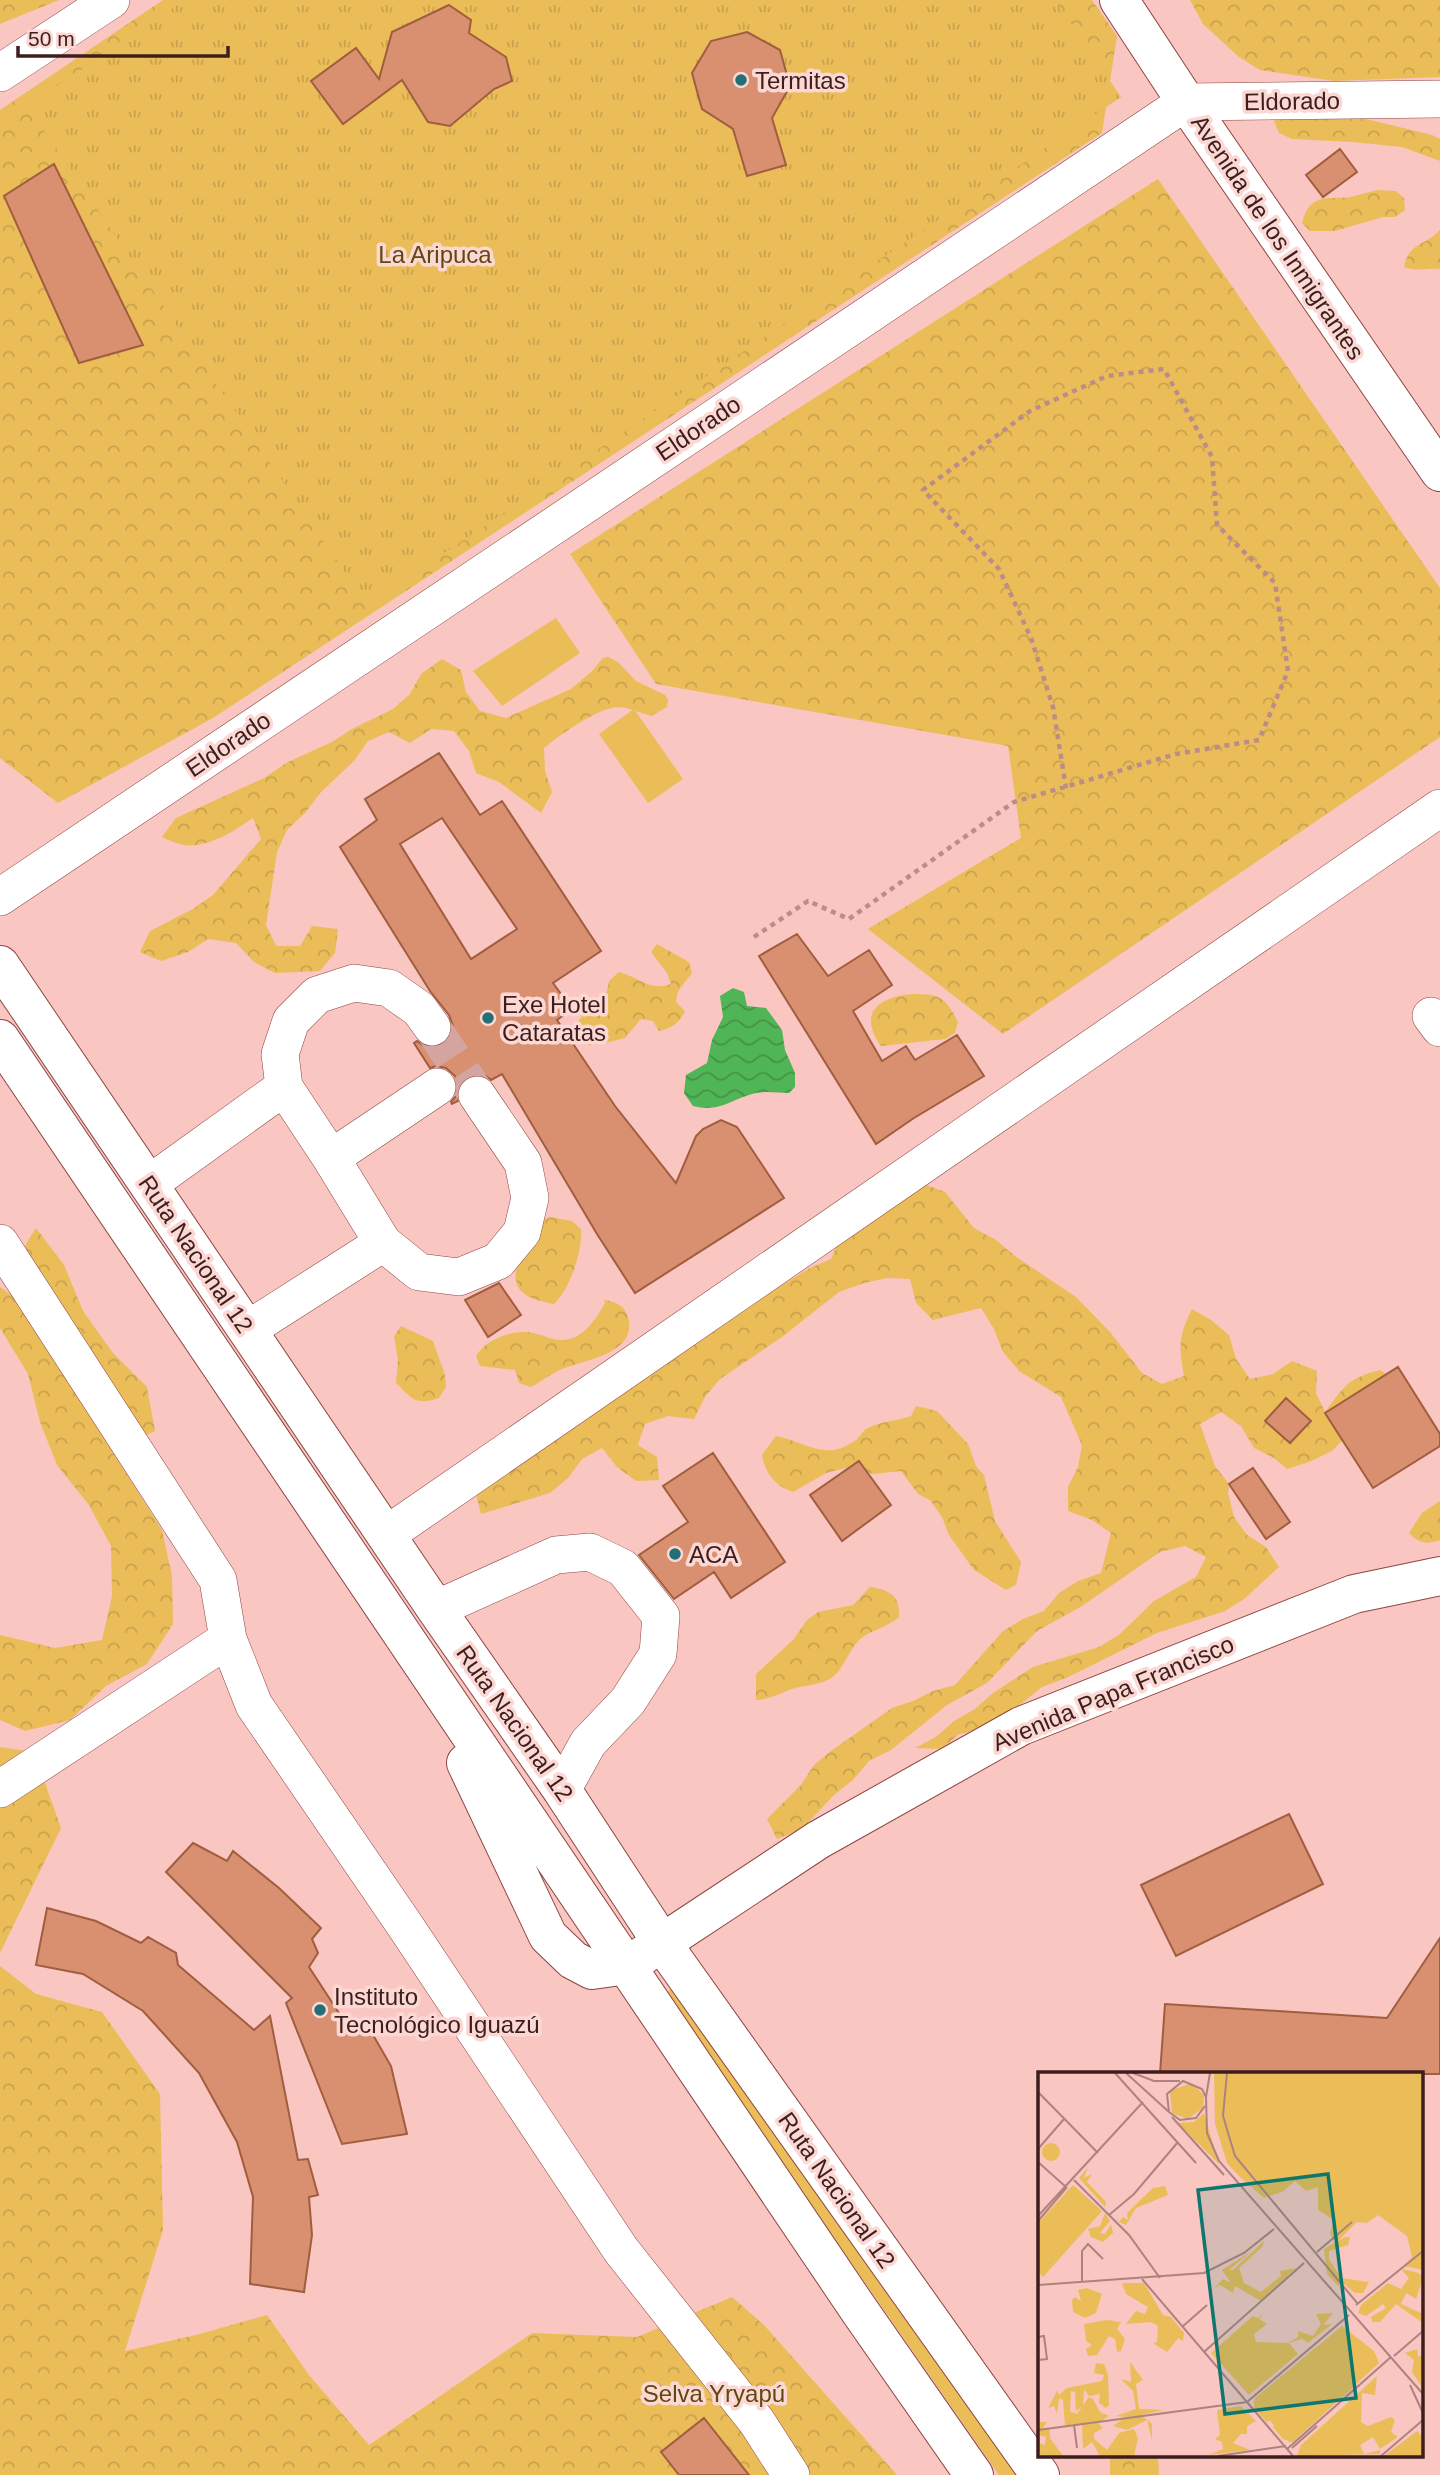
<svg xmlns="http://www.w3.org/2000/svg" width="1440" height="2475" viewBox="0 0 1440 2475" font-family="Helvetica,sans-serif">
  <defs>
    <pattern id="forest-crowns" width="20" height="18" patternUnits="userSpaceOnUse" patternTransform="scale(1.75)"><rect width="20" height="18" fill="#eabd59"/><path d="M2 6a3 3 0 1 1 6 0M12 15a3 3 0 1 1 6 0" fill="none" stroke="#caa24d"/></pattern>
    <pattern id="park-tufts" width="24" height="20" patternUnits="userSpaceOnUse" patternTransform="scale(1.75)"><rect width="24" height="20" fill="#eabd59"/><path d="M3 7l-1-3M5 7V3M7 7l1-3M15 17l-1-3M17 17v-4M19 17l1-3" fill="none" stroke="#caa24d"/></pattern>
    <pattern id="water-waves" width="16" height="10" patternUnits="userSpaceOnUse" patternTransform="scale(1.75)"><rect width="16" height="10" fill="#50b556"/><path d="M0 5q4-4 8 0t8 0" fill="none" stroke="#449346"/></pattern>
  </defs>
  <rect width="100%" height="100%" fill="#f9c6c1"/>
  <!-- grass -->
  <path fill="#eabd59" d="M556 618 580 653 502 706 473 671Z
    M634 709 683 779 648 803 599 734Z
    M676 1986 1025 2475H999L664 1994Z"/>
  <!-- forest -->
  <path fill="url(#forest-crowns)" d="M0 0H59L0 24Z
    M163 0H1092L1117 36 1102 133 213 718 58 803 0 758V110Z
    M1190 0H1440V77L1334 81 1260 70 1239 57 1203 24Z
    M1282 112 1362 118 1432 135 1440 139V161L1402 147 1352 142 1292 139 1279 133 1274 121Z
    M1158 179 1440 588V737L1003 1034 868 929 1021 838 1008 746 656 684 570 554Z
    M1378 190 1396 191 1404 198 1405 210 1395 217H1383L1335 231H1310L1302 223C1310 192 1327 200 1350 197 1360 195 1368 192 1378 190Z
    M1440 230V269C1426 268 1417 272 1404 267 1409 242 1424 247 1440 230Z
    M608 657 618 662 636 681 665 695 668 699 667 707 651 716C639 713 625 705 612 708 592 712 560 735 544 748L545 771 552 792 541 813 499 782 476 773 469 751 454 731 431 729 410 743 389 732 368 741 354 761 321 792 305 813 287 830 277 852 266 925 276 946H300L312 926 338 929 335 953 320 971 275 973 254 962 236 943 208 939 188 952 161 961 140 952 150 931 193 909 213 895 261 839 253 818C234 831 209 848 184 845 177 844 169 840 162 837L176 818 264 778 288 762 332 742 352 729 393 709 410 694 421 674 442 659 461 670 466 692 480 711 506 718 571 689 591 672 603 658Z
    M657 944 689 962 692 973 678 991 676 1002 685 1011C679 1023 673 1028 659 1031L653 1021 641 1019 625 1038 601 1044 588 1045 576 1025C588 1003 605 1010 609 981L619 972C639 977 650 992 671 984L667 973 651 952Z
    M912 994C941 994 945 997 958 1022L955 1033 945 1039 881 1046C857 1013 879 997 912 994Z
    M924 1184 945 1192 974 1228 996 1240 1015 1256 1076 1297 1110 1332 1142 1373 1162 1384 1184 1376C1179 1346 1178 1337 1192 1309L1211 1320 1229 1335 1236 1359 1250 1379 1273 1374 1292 1361 1317 1371 1316 1393 1325 1412C1345 1386 1346 1379 1380 1370L1399 1383 1332 1451 1309 1462 1287 1469 1274 1458 1254 1448 1241 1426 1221 1412 1200 1424 1215 1466 1229 1484 1228 1493 1234 1517 1247 1535 1266 1547 1279 1567 1244 1599 1225 1611 1157 1633 1066 1678 1042 1687 1006 1716 985 1729 959 1734 942 1749 915 1748 936 1737 954 1721 975 1709 993 1693 1033 1667 1099 1647 1120 1634 1154 1601 1196 1577 1206 1557 1185 1546 1160 1552 1082 1606 1037 1631 987 1683 947 1705 891 1750 869 1761 853 1780 834 1795 802 1829 777 1839 767 1819 801 1785 814 1765 831 1751 892 1708 913 1701 933 1691 955 1685 1003 1631 1023 1619 1044 1611 1059 1593 1078 1581 1101 1573 1111 1533 1092 1520 1068 1511V1487L1078 1467 1082 1445 1061 1397 1019 1371 1003 1352 994 1329 981 1308 933 1320 916 1303 910 1279 887 1278 864 1283 839 1292 782 1337 720 1379 705 1397 694 1419 668 1416 645 1424 638 1445 657 1457 659 1480 636 1481 617 1467 602 1448 582 1459 568 1478 550 1493 481 1514 475 1491 769 1293 810 1268 831 1259 840 1238Z
    M550 1217 572 1221 581 1229C583 1250 570 1289 554 1304 509 1297 508 1277 528 1242 535 1230 537 1222 550 1217Z
    M36 1228 64 1265 83 1311 113 1353 147 1387 155 1431 112 1451 162 1530 172 1576 173 1624 147 1664 106 1686 70 1720 25 1731 0 1720V1635L55 1648 102 1640 112 1596 111 1546 89 1505 57 1465 40 1422 28 1374 0 1328V1287L27 1306 11 1268Z
    M604 1300C616 1302 624 1305 628 1317 639 1357 576 1360 554 1373 546 1377 539 1383 531 1387L519 1383 515 1370 480 1366 476 1356C487 1338 514 1329 534 1333 543 1335 551 1340 561 1340 582 1341 596 1319 605 1303Z
    M401 1326 433 1341 445 1375 446 1387 439 1398C416 1406 412 1399 396 1383L398 1360 394 1336Z
    M916 1406 937 1411 968 1444 976 1466 984 1475 995 1521 1021 1562 1016 1585 1006 1590 974 1570 949 1535 942 1517 930 1500 918 1494 901 1471 874 1474 850 1467 826 1473 793 1492C775 1486 765 1473 762 1455L776 1436C793 1439 809 1449 825 1450 835 1452 848 1446 856 1440 861 1436 862 1431 868 1428 881 1421 897 1421 911 1416Z
    M1440 1501V1540C1426 1545 1419 1543 1409 1533L1422 1513Z
    M870 1587C891 1590 900 1596 899 1617 887 1628 869 1630 858 1641 849 1651 845 1664 837 1673 825 1686 807 1684 792 1689 779 1694 770 1699 756 1700V1674L793 1640 807 1620 818 1612 853 1605Z
    M0 1747 34 1752 61 1828 0 1953Z
    M0 1966 36 1994 102 2012 160 2094 163 2230 125 2351 196 2335 267 2315 309 2375 369 2445 532 2333 637 2337 732 2297 764 2325 897 2475H0Z
    M1110 2456H1158L1159 2475H1110Z"/>
  <!-- park -->
  <path fill="url(#park-tufts)" d="M185 0H1055L1121 97 367 605 27 106Z"/>
  <!-- water -->
  <path fill="url(#water-waves)" d="M733 988 744 992 747 1006 766 1008 782 1030 785 1050 795 1073V1087L789 1093C779 1093 766 1091 756 1093 731 1099 720 1113 693 1106L684 1093 686 1075 707 1063 712 1040 723 1017 720 996Z"/>
  <!-- building -->
  <path fill="#d89070" stroke="#a15d3f" stroke-width="2" fill-rule="evenodd" d="M449 5 471 20 469 33 506 57 512 81 494 89 450 126 428 122 402 80 343 124 311 81 356 48 379 79 392 32Z
    M747 32 780 50 790 86 772 118 786 165 747 176 733 129 702 109 692 73 711 41Z
    M1340 149 1357 172 1323 197 1306 175Z
    M54 164 143 345 79 363 4 196Z
    M439 753 480 815 502 801 601 951 553 983 572 1009 557 1020 615 1106 676 1183 696 1136 703 1129 721 1120 737 1127 784 1198 635 1293 597 1234 502 1074 491 1080 486 1076 476 1074 466 1077 458 1086V1101L452 1104 451 1102 456 1096 458 1086 455 1076 446 1068 436 1066 430 1068 414 1043 417 1041 424 1046 433 1048 445 1044 451 1035 453 1026 449 1015 430 991 340 847 377 820 365 799ZM442 818 517 929 471 959 400 844Z
    M797 934 828 976 869 950 892 985 853 1011 882 1061 906 1046 915 1060 957 1035 984 1076 914 1118 876 1144 759 956Z
    M499 1283 521 1315 488 1337 465 1300Z
    M1398 1367 1440 1434V1446L1373 1488 1325 1413Z
    M1286 1398 1311 1421 1290 1443 1265 1421Z
    M713 1453 785 1562 731 1598 714 1572 674 1599 639 1555 688 1522 663 1486Z
    M859 1461 891 1505 842 1541 810 1495Z
    M1253 1468 1290 1522 1266 1539 1229 1484Z
    M1289 1814 1323 1884 1176 1956 1141 1885Z
    M193 1843 227 1861 233 1851 279 1888 321 1928 312 1939 318 1953 309 1967 352 2033 369 2028 391 2066 407 2134 342 2144 286 2003 292 1998 166 1872Z
    M47 1908 96 1921 141 1943 148 1937 176 1953 178 1965 254 2030 270 2016 298 2160 308 2159 318 2195 309 2197 312 2235 304 2292 250 2284 253 2197 237 2142 199 2073 143 2011 83 1974 36 1965Z
    M1440 1938V2074H1160L1165 2004 1387 2018Z
    M704 2418 749 2475H679L661 2452Z"/>
  <g fill="none" stroke-linecap="round" stroke-linejoin="round">
    <!-- minor-tunnel -->
    <path stroke="#d4a4a0" stroke-width="37" stroke-dasharray="37 18" stroke-linecap="butt" d="M432 1027 477 1095"/>
    <defs>
      <path id="minor" d="M0 73 111 0
        M0 897 1186 102 1440 99
        M1431 1016 1440 1028
        M432 1027 419 1009 389 988 354 983 317 995 291 1021 280 1054 284 1087 331 1158 383 1243 419 1272 459 1277 498 1261 522 1232 530 1198 523 1163 477 1095
        M331 1158 437 1087
        M149 1184 284 1087
        M0 1243 218 1580 228 1639 254 1705 406 1927 621 2250 757 2422 791 2475
        M247 1330 383 1243
        M386 1535 1440 808
        M436 1609 556 1555 590 1552 623 1568 661 1616 658 1654 628 1701 588 1743 562 1790
        M0 1789 228 1639"/>
      <path id="major" d="M1119 0 1186 102 1440 472
        M662 1943 818 1840 1021 1726 1354 1594 1440 1576"/>
      <path id="highway" d="M0 965 436 1609 562 1790 662 1943 1040 2475
        M0 1039 859 2310 974 2475
        M466 1763 548 1936 573 1960 592 1970 628 1965 645 1954"/>
    </defs>
    <!-- minor casing -->
    <use href="#minor" stroke="#8e4541" stroke-width="38"/>
    <!-- major casing -->
    <use href="#major" stroke="#8e4541" stroke-width="40"/>
    <!-- highway casing -->
    <use href="#highway" stroke="#8e4541" stroke-width="40"/>
    <!-- path -->
    <path stroke="#ba8d89" stroke-width="4.5" stroke-dasharray="5 5" stroke-linecap="butt" d="M754 937 808 901 849 919 1014 802 1176 754 1259 740 1288 671 1275 583 1217 525 1212 457 1164 369 1107 376 1030 411 923 490 999 569 1031 638 1053 707 1066 788"/>
    <!-- minor -->
    <use href="#minor" stroke="#fff" stroke-width="37"/>
    <!-- major -->
    <use href="#major" stroke="#fff" stroke-width="38"/>
    <!-- highway -->
    <use href="#highway" stroke="#fff" stroke-width="38"/>
  </g>
  <!-- markers -->
  <g fill="#246e76" stroke="#fbd8d4" stroke-width="2.5">
    <circle cx="741" cy="80" r="7"/>
    <circle cx="488" cy="1018" r="7"/>
    <circle cx="675" cy="1554" r="7"/>
    <circle cx="320" cy="2010" r="7"/>
  </g>
  <g text-anchor="middle" dominant-baseline="central" stroke-width="7" stroke-linejoin="round" paint-order="stroke">
    <!-- poi labels -->
    <g font-size="24" fill="#3e1e1c" stroke="#fbd8d4" text-anchor="start">
      <text x="755" y="80">Termitas</text>
      <text x="502" y="1004">Exe Hotel<tspan x="502" dy="28">Cataratas</tspan></text>
      <text x="689" y="1554">ACA</text>
      <text x="334" y="1996">Instituto<tspan x="334" dy="28">Tecnológico Iguazú</tspan></text>
    </g>
    <!-- street labels -->
    <g font-size="24" fill="#3e1e1c" stroke="#fbd8d4">
      <text transform="translate(1292 101) rotate(-1)">Eldorado</text>
      <text transform="translate(1278 237) rotate(56)">Avenida de los Inmigrantes</text>
      <text transform="translate(698 428) rotate(-34)">Eldorado</text>
      <text transform="translate(228 744) rotate(-34)">Eldorado</text>
      <text transform="translate(196 1254) rotate(56)">Ruta Nacional 12</text>
      <text transform="translate(1113 1693) rotate(-23)">Avenida Papa Francisco</text>
      <text transform="translate(515 1723) rotate(55)">Ruta Nacional 12</text>
      <text transform="translate(837 2190) rotate(55)">Ruta Nacional 12</text>
    </g>
    <!-- park labels -->
    <g font-size="24" fill="#604810" stroke="#fbd8d4">
      <text x="435" y="254">La Aripuca</text>
      <text x="714" y="2393">Selva Yryapú</text>
    </g>
  </g>
  <!-- overview -->
  <g transform="translate(1038 2072)">
    <rect width="385" height="385" fill="#f9c6c1"/>
    <path d="M153 11 166 23 165 36 150 47 134 41 132 19ZM166 41 181 92 140 51 156 50ZM4 80a9 9 0 1 1 18 0a9 9 0 1 1-18 0Z" fill="#eabd59"/>
    <path d="M176 1H385V198L366 194 374 185 369 164 340 143 329 151 319 150 301 168H295L292 161 296 148 280 138V115L268 119 257 109 244 120 226 126 202 105 189 91 177 52ZM50 95 46 106 54 102 49 110 68 130 67 135 41 106ZM127 114 130 123 98 136 88 153 81 150 85 145 90 148 89 141 115 116ZM67 141 72 149 62 161 67 162 73 152 75 161 65 170 53 165 50 157 62 154ZM307 165H312L310 173 291 179V187L303 206 331 210 325 221H317L301 208V215L289 202 286 177ZM227 168 224 175 201 196 206 211 223 220 243 204 242 199 258 196 223 229 197 214 195 221 182 213 176 216 185 207 193 211 184 198 215 178 191 198H195ZM363 197 381 201 385 206 378 227 368 221 363 232 383 241 385 228V251L358 232 342 250H334L333 245 348 236 345 232 328 244 320 241 323 233 350 211 363 217 371 206ZM84 211H106L125 243 133 245 146 261 145 269 140 266 129 280 115 271 119 270 120 254 113 250 88 252 98 239 107 242 110 235 88 222ZM49 216 64 222 58 241 47 246 35 240 34 228 37 225 43 229 40 218ZM226 241 221 247 229 252 216 262 218 270 250 271 260 265V259L275 264 283 252 278 242 295 241 285 253 294 252 270 271 264 267 251 271 260 282 211 323 173 281 215 244 220 246ZM69 248 83 250 79 257 87 267 83 279 79 280 77 267 71 264 59 283 50 284 48 277 54 273 48 269 46 252ZM304 254 336 279 341 291 255 370 245 367 235 355 246 341 229 350 216 336 217 326ZM379 277 380 285 385 282V317L374 300 376 288 367 281ZM92 290 105 308 98 312 101 337 126 338 103 343 114 352V368L109 348 89 358 75 354 88 345 78 344 98 337 95 319 83 307 93 310ZM58 291 66 292 70 303 71 333 68 336 61 331 62 322 51 324 46 317 45 334 38 339 37 320 33 319 32 339 39 342 51 325 55 327 62 340 71 344 60 351 65 356 56 361V367L69 378 81 361 96 357 100 366 96 384H62L54 370 45 377 44 353H27L25 328 21 326 19 342 16 334 10 336 19 319 21 323 29 316 64 309 66 303 56 301ZM339 304 337 323 324 321 323 350 330 354 353 345 357 348 353 360 360 365 342 377 335 365 322 373 326 382 342 378V382L259 384 263 373ZM203 334 218 349 209 354V362H203L195 371 212 378 171 383 185 377 184 370 177 367 182 363 179 338ZM0 350H9L5 356 12 358V366L25 384H3L1 379 0 384V371L7 373 8 365 0 363ZM379 359 385 365V384H346Z" fill="#eabd59"/>
    <path d="M35 113 64 139 5 205 0 200V151Z" fill="#eabd59"/>
    <path d="M278 275 314 317 252 371 215 330Z" fill="#eabd59"/>
    <path fill="none" stroke="#ae837f" stroke-width="2" d="M77 1 158 91M88 1 131 40M95 1 116 9H142M189 1 185 44 197 84 320 232M0 20 60 81M168 25 172 1M167 34 158 46 142 48 131 40 129 22 145 9 164 17 168 25 169 61 181 89 385 322M134 45 186 103M0 77 26 47M0 90 28 115M36 108 91 163 122 206M71 143 96 122 140 70M0 144 105 30M0 149 29 115M279 180 314 150M104 207 255 384M44 209V179L50 172 65 187M0 213 166 201 206 181 236 157M318 233 385 179M144 255 169 233M0 265 6 264 9 287 0 288M166 280 266 191M356 284 385 259M372 313 385 341M36 353 39 376M0 358 209 330 311 243M254 376 279 354M249 377 353 285M180 384 248 374M343 384 385 348"/>
    <path fill="#0f766e" fill-opacity="0.15" stroke="#0f766e" stroke-width="3.5" d="M290 102 318 326 187 342 160 118Z"/>
    <rect width="385" height="385" fill="none" stroke="#3e1e1c" stroke-width="3.5"/>
  </g>
  <!-- scale -->
  <path d="M18 46v10h210v-10" fill="none" stroke="#3e1e1c" stroke-width="3.5"/>
  <text x="28" y="46" font-size="21" fill="#3e1e1c" stroke="#fbd8d4" stroke-width="5" paint-order="stroke">50 m</text>
</svg>
